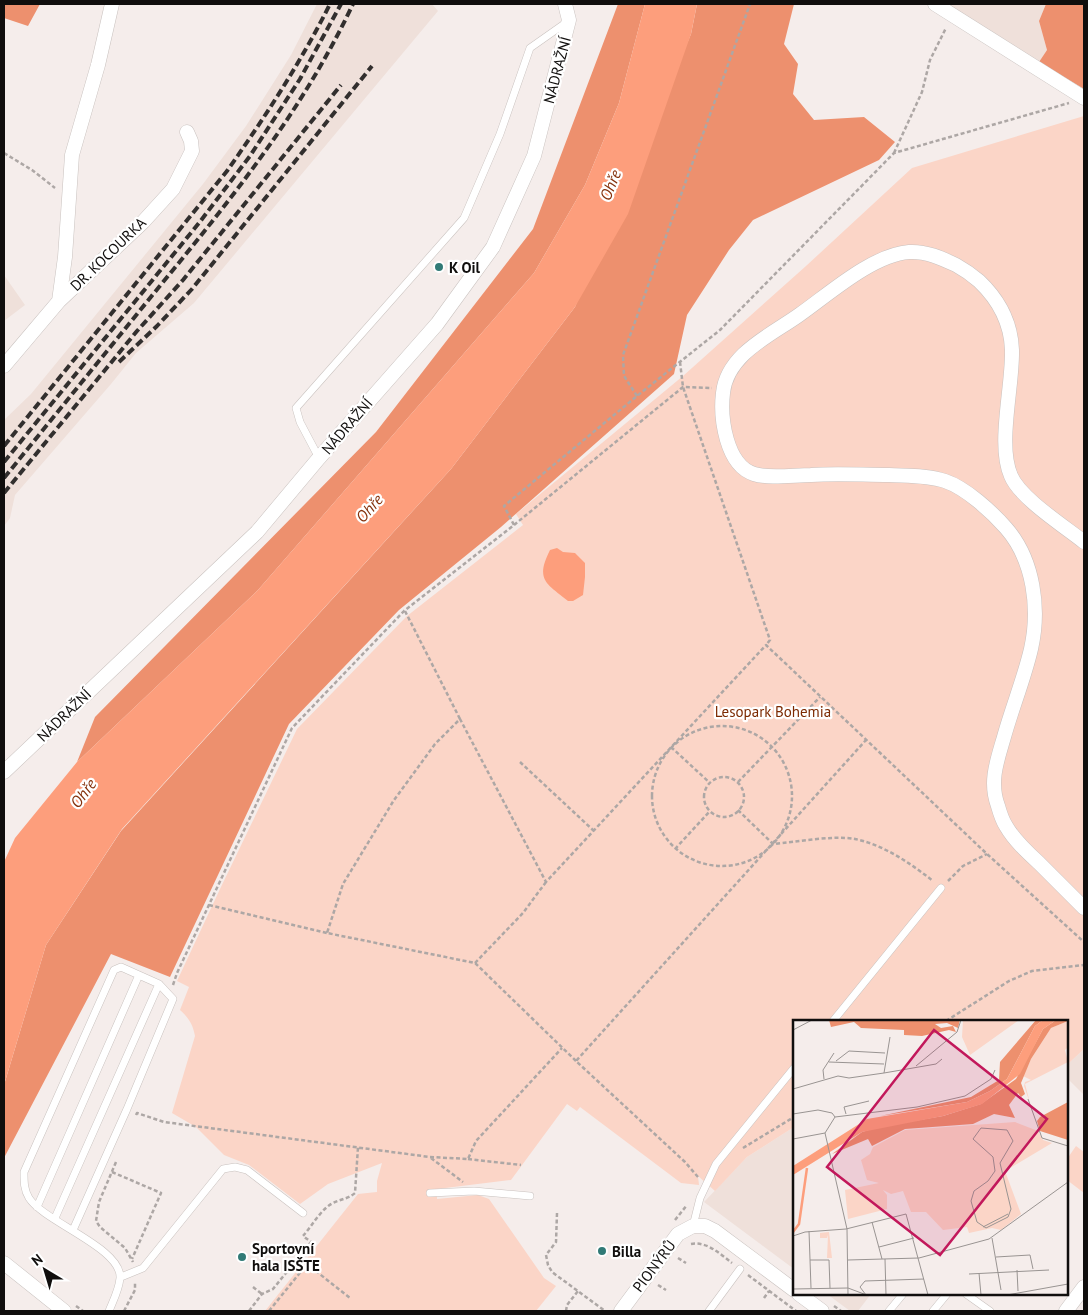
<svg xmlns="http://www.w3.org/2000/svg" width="1088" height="1315" viewBox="0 0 1088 1315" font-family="'PT Sans',sans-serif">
  <rect width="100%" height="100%" fill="#f5edeb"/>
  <!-- built -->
  <path fill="#efe0da" d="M317 4H432L438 11 194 303 136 353 111 384 15 495 10 518 4 526V420L31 394 203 184 246 126 291 55Z
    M946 4H1046L1039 21 1047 50 1039 62Z
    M4 275 25 305 4 321Z
    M1084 1049V1095L1067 1078V1065Z
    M794 1127V1269L704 1202 747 1157Z
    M827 1294H871L858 1311H850Z"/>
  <!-- green -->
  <path fill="#fbd5c7" d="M1084 116V493L1083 496 1084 505V1049L1067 1065V1021H794V1127L747 1157 715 1191 698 1176 699 1185 681 1183 580 1107 577 1111 567 1104 511 1180 437 1189V1199L478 1195 489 1199 544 1278 556 1286 536 1311H265L358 1194 377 1192V1181L382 1163 328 1184 300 1204 249 1165 224 1155 196 1127 172 1113 195 1036C193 1025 189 1018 180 1010L189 987 177 981 220 889 297 729 407 616 523 525 516 514 683 376 806 266 912 168Z
    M1076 1146 1084 1152V1193L1067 1180V1159Z"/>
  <!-- forest -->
  <path fill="#ed906e" d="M4 4H40L28 26 4 18Z
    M618 4H645L619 103 585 185 534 273 258 590 77 762 95 717 376 432 533 229Z
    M697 4H794L784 44 798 64 793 94 814 120 864 117 895 142 879 160 753 220 729 250 687 315 674 374 501 527 399 610 289 724 170 977 111 954 4 1158V1085L46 945 121 831 451 469 575 307 691 34Z
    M1046 4H1084V89L1039 62 1047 50 1039 21Z"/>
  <!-- water -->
  <path fill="#fd9e7c" d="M645 4H697L691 34 628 214 575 307 451 469 122 829 46 945 4 1085V862L15 838 77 762 258 590 534 273 585 185 619 103Z
    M557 548 563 552 575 553 585 563V577L583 595 573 601H568C546 583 535 580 550 550Z"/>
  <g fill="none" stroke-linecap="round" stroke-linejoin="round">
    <defs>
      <path id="lane" d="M319 458 300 422 296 408 464 218 500 134 530 48 567 22
        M833 1021 941 888
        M430 1193 474 1191 530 1196
        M37 1207 139 975
        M55 1218 159 984
        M693 1226 700 1198 716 1164 794 1068
        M73 1230 127 1109 173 999 159 984 121 967 114 970 24 1172C24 1182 24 1190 29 1198 44 1222 122 1248 120 1278 119 1290 113 1301 109 1311
        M121 1277 143 1268 223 1169 235 1167 247 1170 303 1213
        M966 1294 990 1311
        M709 1311 740 1269
        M889 1311 903 1294
        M933 1311 947 1294"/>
      <path id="street" d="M935 4 1084 98
        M59 301 65 257 72 155 98 65 112 4
        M4 366 59 301 143 222 173 189 192 151 191 141 187 132
        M1084 542C1064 526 1020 498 1011 476 997 445 1013 386 1012 350 1011 322 999 300 979 281 972 275 965 270 956 265 941 258 926 251 909 252 872 255 829 294 799 315 771 335 727 354 723 393 720 418 726 465 754 474 769 479 794 475 811 475 837 473 863 475 889 475 907 476 927 475 945 481 966 488 992 512 1006 528 1034 560 1040 609 1031 649 1024 679 1012 708 1004 737 997 761 989 782 998 806 1000 813 1002 820 1006 826 1014 840 1027 852 1039 863 1054 878 1069 893 1084 908
        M4 772 257 532 319 458 437 324 493 247 534 156 569 20 565 4
        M4 1263 64 1311
        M799 1294 822 1311
        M621 1311 678 1234 693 1226H705L715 1231 794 1290
        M1066 1311 1084 1287"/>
    </defs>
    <!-- lane casing -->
    <use href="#lane" stroke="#c9c2bf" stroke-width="8"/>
    <!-- street casing -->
    <use href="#street" stroke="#c9c2bf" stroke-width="15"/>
    <!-- path -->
    <path stroke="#ada7a5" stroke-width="2.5" stroke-dasharray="4 2.5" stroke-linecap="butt" d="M4 153 32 170 55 188
      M894 153 922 92 930 60 946 28
      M680 362 683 387 770 640 766 645
      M637 396 624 376 623 355 750 4
      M514 525 683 387 712 388
      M405 611 460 719
      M652 796a70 70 0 1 1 140 0a70 70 0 1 1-140 0Z
      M671 747 710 783
      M520 762 594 831
      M704 797a20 20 0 1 1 40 0a20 20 0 1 1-40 0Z
      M738 782 820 697
      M738 810 773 844C796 842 833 835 855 839 884 845 910 863 933 881
      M675 849 710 811
      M948 881 963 866 987 854
      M209 905 327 933
      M475 963 523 913 546 882
      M173 985 177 973 292 728 404 611 514 525 504 506 637 396 720 330 894 153 1069 103
      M946 1021 1009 981 1032 971 1084 965
      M576 1061 475 963 327 933 343 884 394 800 435 744 460 719 546 882 766 645 987 854 1084 942
      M136 1115 137 1113 164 1122 430 1157 468 1159 476 1141 562 1048
      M743 1148 794 1117
      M431 1158 463 1182
      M468 1159 521 1165
      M116 1162 99 1202 96 1221 100 1227 125 1248 133 1262
      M112 1172 161 1193 132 1259
      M698 1177 685 1162 576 1061 866 740
      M557 1213 556 1242 546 1255 548 1265 552 1272 605 1311
      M675 1220 687 1205
      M691 1244C707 1241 720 1254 732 1263
      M678 1258 686 1263
      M748 1275 796 1311
      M658 1285 666 1290
      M253 1287 262 1294
      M764 1298 769 1291
      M76 1306 83 1311
      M834 1306 841 1311
      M124 1311 135 1290V1283
      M249 1311 262 1294 273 1289 311 1242 303 1236C312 1226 321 1209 333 1203 341 1199 348 1199 355 1193L358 1147
      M269 1311 307 1264 350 1298
      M566 1311 567 1305 578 1291"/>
    <!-- lane -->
    <use href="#lane" stroke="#fff" stroke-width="7"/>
    <!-- street -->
    <use href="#street" stroke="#fff" stroke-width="14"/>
    <!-- rail -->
    <path stroke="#322f2e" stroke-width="4" stroke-dasharray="8 4" stroke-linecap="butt" d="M119 362 157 326 192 289 372 66
      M4 446 227 171C265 117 301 62 330 4
      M4 462 199 223 250 156 300 79 341 4
      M4 478C56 414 107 351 159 287 233 197 303 110 353 4
      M4 493 137 331 183 280 341 85"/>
  </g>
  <!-- markers -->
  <g fill="#317a76" stroke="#fff" stroke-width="2">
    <circle cx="439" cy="267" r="5"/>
    <circle cx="602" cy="1251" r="5"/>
    <circle cx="242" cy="1257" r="5"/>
  </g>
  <g text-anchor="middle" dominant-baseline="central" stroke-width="4.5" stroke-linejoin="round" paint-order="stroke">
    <!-- street labels -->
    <g font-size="15" fill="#100e0d" stroke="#fff">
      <text transform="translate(557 70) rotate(-75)">NÁDRAŽNÍ</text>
      <text transform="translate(108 254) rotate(-44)">DR. KOCOURKA</text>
      <text transform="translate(347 426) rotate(-49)">NÁDRAŽNÍ</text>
      <text transform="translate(64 715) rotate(-44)">NÁDRAŽNÍ</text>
      <text transform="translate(654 1266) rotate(-53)">PIONÝRŮ</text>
    </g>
    <!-- poi labels -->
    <g font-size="15" font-weight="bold" fill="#100e0d" stroke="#fff" text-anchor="start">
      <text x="449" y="267">K Oil</text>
      <text x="252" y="1248">Sportovní<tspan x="252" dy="17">hala ISŠTE</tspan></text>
      <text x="612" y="1251">Billa</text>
    </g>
    <!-- park labels -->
    <g font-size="15" fill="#7c2a02" stroke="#fff">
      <text x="773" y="711">Lesopark Bohemia</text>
    </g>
    <!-- water labels -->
    <g font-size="16" font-style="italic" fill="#85320d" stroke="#fff">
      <text transform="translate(610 185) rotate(-68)">Ohře</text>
      <text transform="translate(369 508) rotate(-48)">Ohře</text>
      <text transform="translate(83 793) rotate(-53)">Ohře</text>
    </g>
  </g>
  <!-- overview -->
  <g transform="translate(793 1020)">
    <rect width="275" height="275" fill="#f5edeb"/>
    <path d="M170 0H226L177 35 169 17ZM275 1V27L272 30 275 42 232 64 237 83 231 66 232 62 238 60 230 56 238 39 258 8ZM222 102 245 111 250 120 259 123 212 151 228 194 208 210 199 208 176 213 174 207 150 210 133 192H118L110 171 98 174 90 170 94 175V189L55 199 52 170 86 163 74 160 68 140 77 134 80 127 112 110ZM36 212 39 238H34L35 215 34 218H27V213Z" fill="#fbd5c7"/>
    <path d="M36 0H167L165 8 154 3 142 4 148 8 160 6 163 12 156 10 129 16 111 15V10L68 8 61 2 38 7ZM243 0H250L242 6 214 59 197 71 174 82 87 96 178 77 206 60 207 42ZM263 0 275 1 258 8 238 39 228 63 232 74 228 77 225 73 216 85 222 98 201 94 180 104 112 109 79 126 75 119 39 134 69 112 86 107 150 96 188 84 223 59 250 9ZM275 82V120L247 111 244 101 247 97Z" fill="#ed906e"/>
    <path d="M250 0H263L250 9 227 54 189 84 150 96 69 112 0 155V146L74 99 174 82 197 71 214 59 242 6Z" fill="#fd9e7c"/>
    <path fill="none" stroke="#fd9e7c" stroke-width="2.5" d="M0 212 6 204 14 148"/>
    <path fill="none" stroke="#999492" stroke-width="1" d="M0 10 19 0M43 41 56 31 92 33M36 42 91 44M123 46 164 12 168 0M91 53 97 17M31 59 30 50 41 33M0 69 45 56 56 58 91 53 143 44 149 39M235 79 249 118 275 126M0 94 25 90 39 93 42 97M53 94 51 87 76 81M42 97 124 87 172 76 198 59 202 50M188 108 214 110 220 121 207 143 218 189 215 197 193 208 184 202 178 181 181 171 195 161 202 151 200 137 180 119ZM32 113 54 209 55 275M32 113 42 97M0 119 32 113M79 202 89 239M190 207 215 194M16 211 18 268M0 216 12 212 53 209 113 194 135 275M199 218 208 270M86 227 121 218M203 237 237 235 240 249M92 239 93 275M17 240H36L37 268M55 240 126 238 196 219 275 162M224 250 225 271M186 253 188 275M176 254 256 250M0 269 55 268 71 274M73 275 67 267 72 261 131 259M214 275 275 264"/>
    <path fill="#c2185b" fill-opacity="0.15" stroke="#c2185b" stroke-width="2.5" d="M141 10 254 99 147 235 34 147Z"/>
    <rect width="275" height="275" fill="none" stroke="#100e0d" stroke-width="2.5"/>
  </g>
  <!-- border -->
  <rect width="1088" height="1315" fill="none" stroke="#100e0d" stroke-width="10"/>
  <!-- north arrow -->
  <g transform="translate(45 1270) rotate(322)" stroke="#ffffff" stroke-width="4" paint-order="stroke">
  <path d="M0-4L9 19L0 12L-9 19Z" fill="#100e0d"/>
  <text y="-8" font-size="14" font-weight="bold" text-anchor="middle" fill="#100e0d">N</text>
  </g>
</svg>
